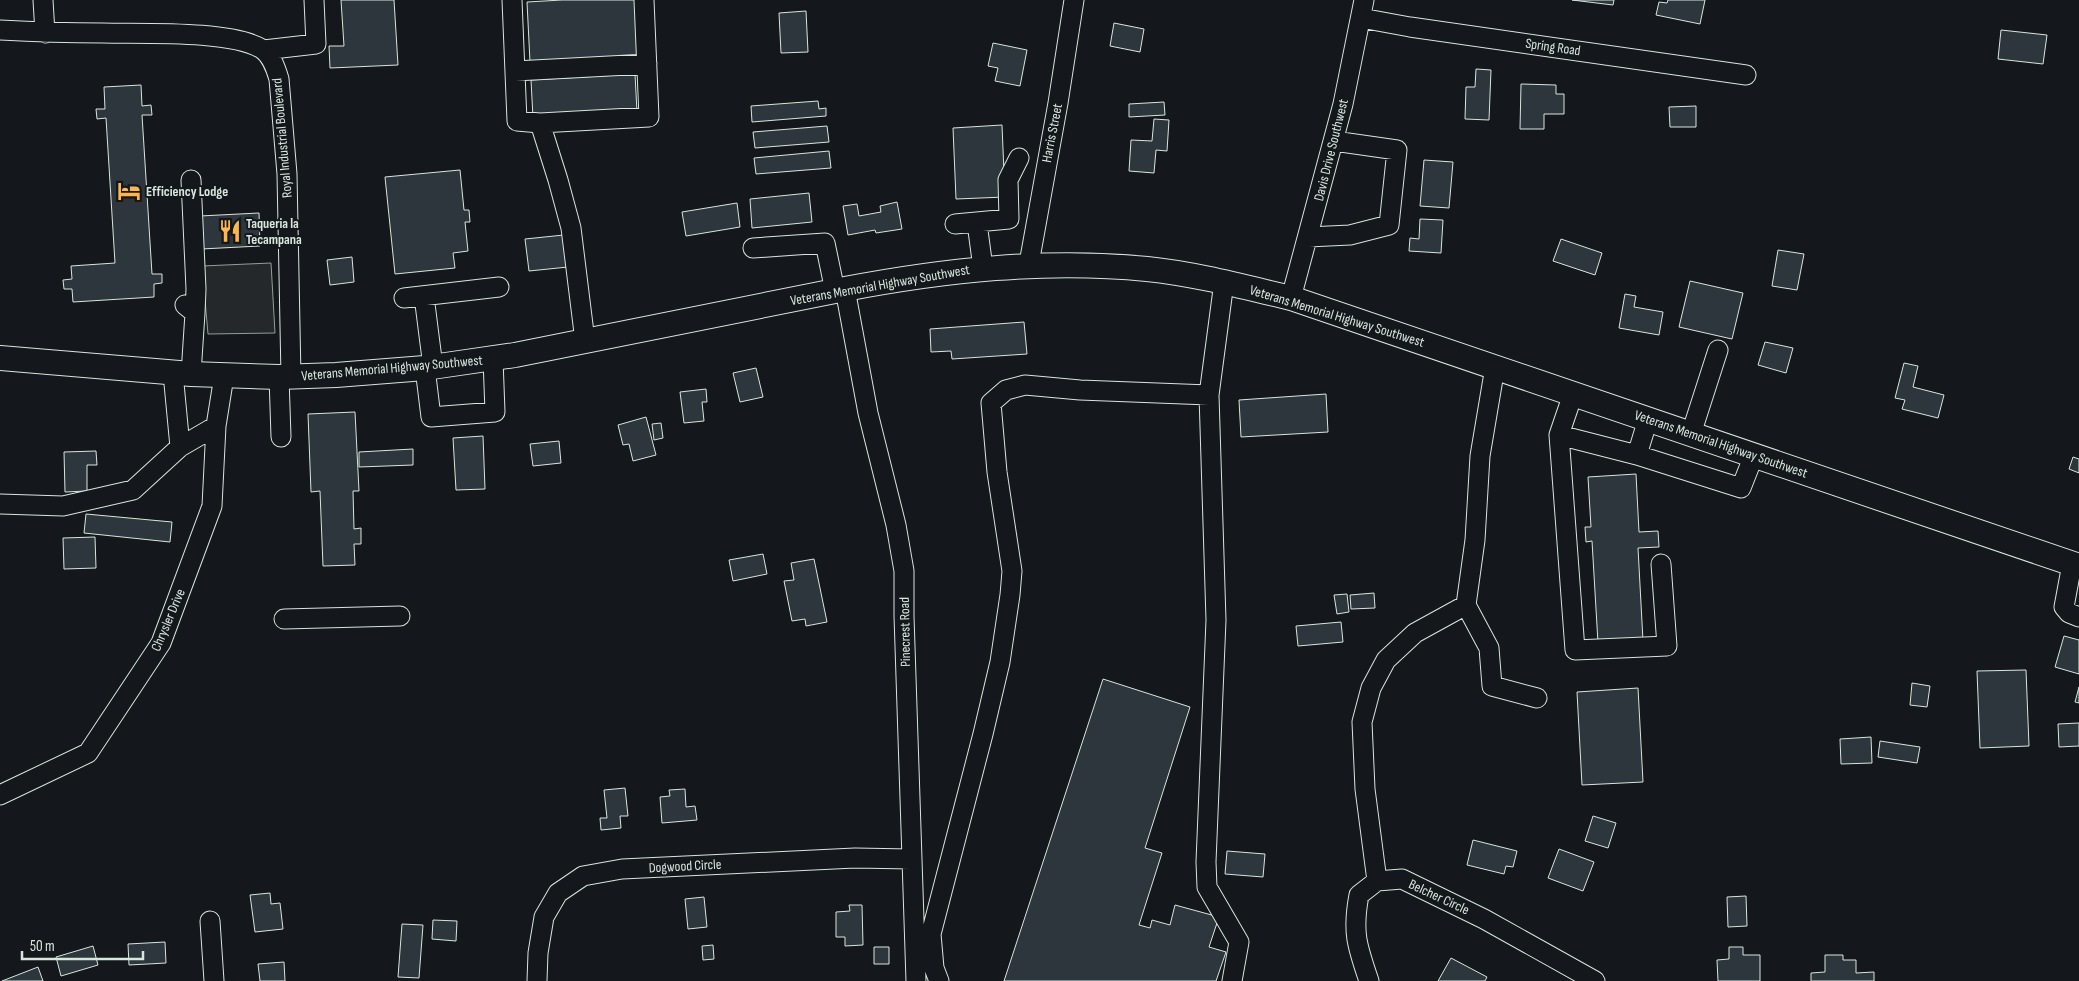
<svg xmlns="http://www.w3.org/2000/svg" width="2079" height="981" viewBox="0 0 2079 981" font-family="'Sofia Sans Condensed',sans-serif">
  <rect width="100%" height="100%" fill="#14181c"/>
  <!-- parking -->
  <path fill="#24282b" stroke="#939e99" d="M271 263 275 333 208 334 202 266Z"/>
  <!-- building -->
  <path fill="#2c363c" stroke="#d8e6dc" d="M341 0H394L398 65 330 68 329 46H344Z
    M562 0H639L642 55 530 62 527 2Z
    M1572 0H1614L1613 5Z
    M1668 0H1705L1700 24 1656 15 1659 2 1667 3Z
    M806 11 808 52 781 53 779 13Z
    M1114 23 1144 29 1140 52 1110 46Z
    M2001 30 2047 35 2043 64 1998 59Z
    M993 43 1027 50 1020 86 995 81 998 68 988 66Z
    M1476 69 1491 70 1489 120 1465 119 1466 87H1475Z
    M635 74 637 112 533 118 531 80Z
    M1521 84 1556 85V94H1564V114H1544V129H1520Z
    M141 85 142 106 151 105 152 115H142L152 274H162V283L154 284V297L73 302 72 289H64L63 280 72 279 71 266 115 263 106 118 97 119 96 109H105L104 87Z
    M818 101 819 109 826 108V116L752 122 751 106Z
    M1164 102 1165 115 1129 117V104Z
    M1696 106V127H1670L1669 107Z
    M1154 119 1169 120 1167 151 1156 150 1154 173 1129 171 1131 140 1152 141Z
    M1002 125 1005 197 956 199 953 128Z
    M827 126 829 142 755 148 753 132Z
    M829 151 831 168 756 174 754 158Z
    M1424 160 1453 162 1449 208 1420 206Z
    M460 170 464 210H469L470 222H465L468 251 453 253 455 268 395 274 385 177Z
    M809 193 812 222 752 228 750 199Z
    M897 202 902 229 876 233 875 230 848 235 843 206 857 204 859 216 881 212 880 206Z
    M737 203 740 227 686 236 682 212Z
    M259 213 260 246 201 249 200 216Z
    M1420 219 1443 220 1441 253 1409 251 1410 238 1419 239Z
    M564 235 568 267 529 271 525 239Z
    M1561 239 1602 253 1595 275 1553 261Z
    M1778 250 1804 254 1797 290 1772 286Z
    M352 257 354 282 330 285 327 260Z
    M1690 281 1743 293 1732 339 1679 327Z
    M1625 294 1636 296 1634 307 1663 312 1659 335 1619 328Z
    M1024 322 1027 354 952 359 951 351 931 352 930 329Z
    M1765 342 1793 348 1786 373 1758 365Z
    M1904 363 1918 366 1913 387 1944 395 1938 418 1902 409 1905 400 1895 398Z
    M756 368 763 397 740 402 733 373Z
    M706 389 707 402H702L704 421 684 423 680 392Z
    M1326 394 1328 432 1241 437 1239 400Z
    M355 412 359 491H353L354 529 361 528V544H354L355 565 323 566 320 491 311 492 308 414Z
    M646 417 656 455 633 461 629 444 623 445 618 425Z
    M661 423 663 438 654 440 652 424Z
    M483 436 485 489 456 490 453 438Z
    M559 441 561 463 533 466 530 444Z
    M413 449V465L359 467V452Z
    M96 451 97 465H87V491L65 492 64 452Z
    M2073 457 2079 459V473L2069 469Z
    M1636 474 1639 532 1658 531 1659 547 1638 548 1643 641 1598 643 1592 541 1586 542 1585 527H1591L1588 477Z
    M86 514 172 522 170 542 84 533Z
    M95 537 96 568 64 569 63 538Z
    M763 554 767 574 733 581 729 560Z
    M814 559 827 622 806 626 805 619 792 621 784 581 794 580 791 563Z
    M1374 593 1375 608 1351 609 1350 595Z
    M1347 594 1349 612 1337 614 1334 595Z
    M1341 622 1343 642 1298 646 1296 626Z
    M2064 636 2079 640V674L2055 667Z
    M2026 670 2029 746 1980 748 1977 671Z
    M1103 679 1190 707 1145 848 1162 853 1139 925 1150 928 1152 920 1170 925 1175 905 1219 917 1209 947 1226 952 1216 981H1004Z
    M1912 683 1930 686 1927 707 1910 705Z
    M2079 687V703L2075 702Z
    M1638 688 1643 782 1582 785 1577 692Z
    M2079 723V746L2059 747 2058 724Z
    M1871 737 1872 763 1841 764 1840 739Z
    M1880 741 1920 747 1917 763 1878 757Z
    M625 788 628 816H620L621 828 601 830 600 818H607L604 790Z
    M685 789 686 807 695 806 697 820 662 823 660 797 670 796 669 790Z
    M1593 816 1616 823 1608 848 1585 841Z
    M1473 840 1517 851 1513 867 1506 866 1504 874 1467 865Z
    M1559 849 1594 862 1583 891 1548 878Z
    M1227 851 1265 854 1263 877 1225 874Z
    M270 893 271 904 280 903 283 929 255 932 250 895Z
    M1746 896 1747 926 1728 927 1727 897Z
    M704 897 707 927 688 929 685 899Z
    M849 905H862L863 945 845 946V937H836V912L850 911Z
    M433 920 457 921 456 941 432 939Z
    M402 924 423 925 419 978 398 977Z
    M165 942 166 963 129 965 128 944Z
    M713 945 714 959 703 960 702 946Z
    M93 946 98 965 61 976 56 957Z
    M874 947H889V964H874Z
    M1729 947H1743V955H1760V981H1718L1717 960 1729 959Z
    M1825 955H1843V960H1856V973L1874 972V981H1811V973L1825 972Z
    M1451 958 1487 977 1485 981H1438Z
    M284 962 285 981H260L258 964Z
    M38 967 43 981H2Z"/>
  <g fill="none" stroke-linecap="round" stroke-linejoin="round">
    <defs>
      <path id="minor" d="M43 0 45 33
        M512 0 517 121 540 123 649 117 644 0
        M1361 18 1410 27 1746 75
        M0 30C35 32 69 33 103 33 142 34 231 30 262 49 272 56 276 69 279 79L287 174 291 377
        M264 50 316 44 314 0
        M515 71 647 64
        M540 123 558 180 571 228 585 341
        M191 180 196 289 195 313
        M977 223 983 268
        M955 224 1009 219 1008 180 1019 158
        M1308 237 1350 235 1389 225 1397 150 1334 141
        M753 248 825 243 835 291
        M1026 265 1030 258 1058 103 1074 0
        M845 289 868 413 896 525 904 571V616L916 981
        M424 296 433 367
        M404 298 499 287
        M1291 298 1343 104 1364 0
        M185 305 195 313 191 374
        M1495 367 1480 456 1475 540 1466 605 1489 648 1492 686 1537 698
        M425 368 431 417 495 412 493 359
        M279 377 281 437
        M1573 394 1559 435 1575 650 1667 646 1661 564
        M1209 395 1216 620 1206 862 1207 887 1239 942 1232 981
        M1691 434 1718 350
        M1559 435 1637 455 1741 488 1754 455
        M180 447 216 426
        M1637 455 1648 419
        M0 504 63 506 133 490 180 447 173 373
        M2072 564 2064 607 2069 613 2079 617
        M284 619 400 616
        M0 795 88 753 161 643 212 506 216 426 224 376
        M1377 881 1365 789 1362 722 1371 688 1386 660 1415 633 1466 605
        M210 921 214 981
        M537 981 538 953 544 917 558 893 583 876 622 869 855 858 911 859
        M939 981 934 968 931 934 983 734 1000 662 1010 595 1012 571 997 472 991 403 1006 390 1025 385 1080 390 1209 395 1224 282
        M1369 981C1357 946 1352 932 1359 895L1377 881 1402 879 1484 919 1595 981"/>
      <path id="major" d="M0 358 191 374 279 377 336 375 425 368 515 355 845 289C945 270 1045 259 1147 269 1196 274 1244 287 1291 298L2079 566"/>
    </defs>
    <!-- minor casing -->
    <use href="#minor" stroke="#d8e6dc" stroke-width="21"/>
    <!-- major casing -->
    <use href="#major" stroke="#d8e6dc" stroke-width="26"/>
    <!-- minor -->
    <use href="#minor" stroke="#14181c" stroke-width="19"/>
    <!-- major -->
    <use href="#major" stroke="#14181c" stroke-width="24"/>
  </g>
  <!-- icons -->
  <defs>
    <symbol id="hotel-bare" viewBox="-9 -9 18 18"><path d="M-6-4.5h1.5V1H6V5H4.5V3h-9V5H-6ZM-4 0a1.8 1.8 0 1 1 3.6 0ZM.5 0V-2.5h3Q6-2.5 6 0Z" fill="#ffb74d" stroke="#14181c" stroke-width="2.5" paint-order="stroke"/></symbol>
    <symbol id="restaurant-bare" viewBox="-9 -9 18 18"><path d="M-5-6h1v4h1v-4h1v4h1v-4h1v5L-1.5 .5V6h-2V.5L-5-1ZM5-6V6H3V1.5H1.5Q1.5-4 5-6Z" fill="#ffb74d" stroke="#14181c" stroke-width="2.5" paint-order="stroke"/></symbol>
  </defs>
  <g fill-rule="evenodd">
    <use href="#hotel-bare" x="113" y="175" width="32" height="32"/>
    <use href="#restaurant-bare" x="214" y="215" width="32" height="32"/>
  </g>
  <g text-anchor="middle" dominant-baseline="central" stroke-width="4" stroke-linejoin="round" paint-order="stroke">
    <!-- street labels -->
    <g font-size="14" fill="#d8e6dc" stroke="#14181c">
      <text transform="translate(1553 47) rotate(8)">Spring Road</text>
      <text transform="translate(1052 133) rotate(-79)">Harris Street</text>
      <text transform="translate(282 138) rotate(-95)">Royal Industrial Boulevard</text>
      <text transform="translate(1331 150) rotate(-76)">Davis Drive Southwest</text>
      <text transform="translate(880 285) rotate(-10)">Veterans Memorial Highway Southwest</text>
      <text transform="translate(1337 316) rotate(17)">Veterans Memorial Highway Southwest</text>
      <text transform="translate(392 368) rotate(-5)">Veterans Memorial Highway Southwest</text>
      <text transform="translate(1721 444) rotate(19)">Veterans Memorial Highway Southwest</text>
      <text transform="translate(168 620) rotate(-67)">Chrysler Drive</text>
      <text transform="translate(905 632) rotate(-91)">Pinecrest Road</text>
      <text transform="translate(685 866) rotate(-3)">Dogwood Circle</text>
      <text transform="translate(1439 897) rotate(25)">Belcher Circle</text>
    </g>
    <!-- poi labels -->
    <g font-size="14" font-weight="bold" fill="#d8e6dc" stroke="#14181c" text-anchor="start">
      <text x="146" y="191">Efficiency Lodge</text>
      <text x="246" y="223">Taqueria la<tspan x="246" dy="16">Tecampana</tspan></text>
    </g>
  </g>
  <!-- scale -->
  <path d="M22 951v8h121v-8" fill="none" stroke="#d8e6dc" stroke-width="2.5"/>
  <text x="30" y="951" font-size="15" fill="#d8e6dc" stroke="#14181c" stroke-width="4" paint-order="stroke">50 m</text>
</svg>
